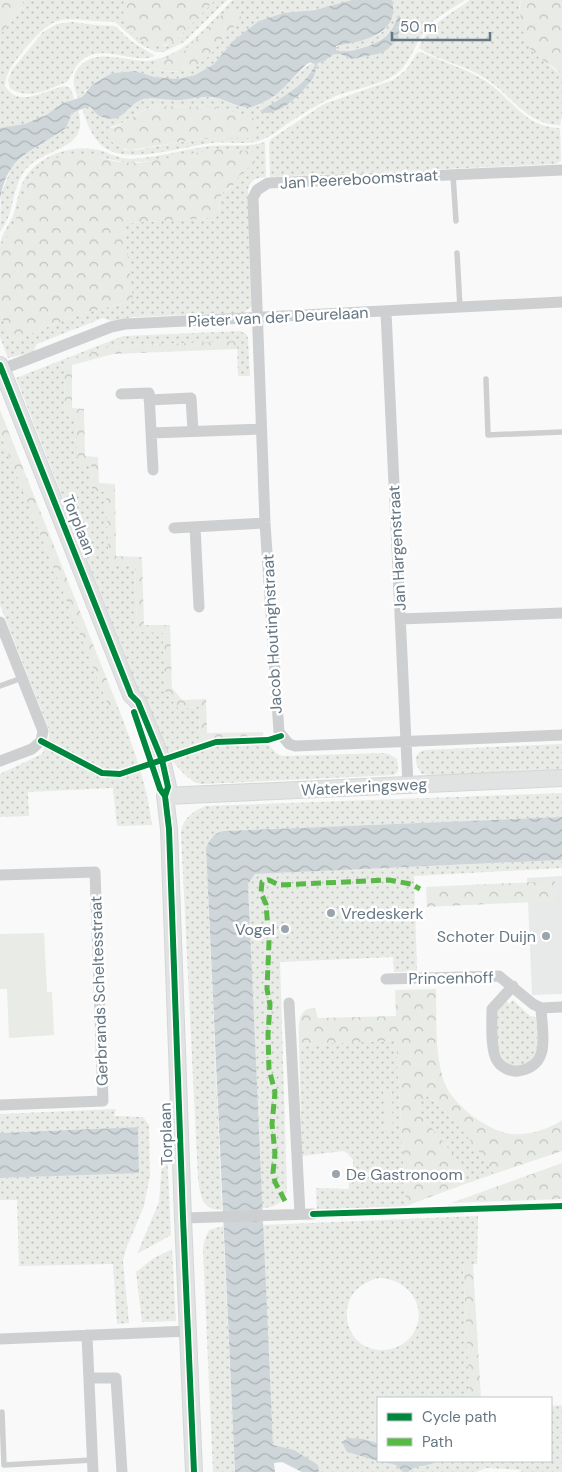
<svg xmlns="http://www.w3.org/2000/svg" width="562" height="1472" viewBox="0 0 562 1472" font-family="'DM Sans',sans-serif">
  <defs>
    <pattern id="grass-dots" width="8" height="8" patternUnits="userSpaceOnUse" patternTransform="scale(1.25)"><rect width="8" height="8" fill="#e8ebe6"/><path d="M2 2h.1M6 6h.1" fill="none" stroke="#c0c3c0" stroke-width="1.8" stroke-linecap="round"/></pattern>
    <pattern id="forest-crowns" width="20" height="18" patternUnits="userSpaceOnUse" patternTransform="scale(1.25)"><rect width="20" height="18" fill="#e8ebe6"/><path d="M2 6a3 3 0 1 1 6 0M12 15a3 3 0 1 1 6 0" fill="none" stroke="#c0c3c0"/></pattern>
    <pattern id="water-waves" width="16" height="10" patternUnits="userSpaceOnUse" patternTransform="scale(1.25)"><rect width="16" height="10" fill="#ced6d9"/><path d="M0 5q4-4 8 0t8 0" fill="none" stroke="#abb2b5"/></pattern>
  </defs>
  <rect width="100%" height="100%" fill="#f9f9f9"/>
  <!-- built -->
  <path fill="#e8e9e9" d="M562 876V994L532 995 527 878Z"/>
  <!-- grass -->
  <path fill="url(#grass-dots)" fill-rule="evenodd" d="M23 0H126L124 2C122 35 139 35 165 46L175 41 213 2 212 0H227L184 42 164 52H156L141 45 115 22C60 21 59 7 20 55 13 64 5 74 5 86 19 110 48 88 66 86L71 89 74 99C63 103 56 109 46 115 32 123 16 127 0 128V35L21 8Z
    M233 0H352L334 6 301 12 233 41 214 64 195 75 178 79 155 77 135 71 112 73 85 91 82 97 78 98C74 87 70 77 80 66 97 48 125 61 146 61 155 61 167 56 175 52 196 42 215 16 233 0ZM224 36C207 62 186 80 153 68L158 62 178 55 193 44Z
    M392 0H465C452 9 435 17 425 30 415 44 411 62 396 74 379 86 356 88 336 96 320 103 305 112 290 122 281 128 271 137 261 140 246 146 227 141 212 143 184 146 132 164 107 149 93 141 86 122 82 108L89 106 92 107 127 111C132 106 138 99 145 98 155 96 166 100 176 100 187 100 199 95 210 97 224 98 234 108 250 107 276 105 302 63 314 63L315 65C308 80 277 105 261 110L275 112C289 103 304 93 313 78 316 73 315 68 318 63L327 60 334 54H340L351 59 378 54 395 42 402 21 397 17C389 43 366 47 342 52L337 51 335 48C350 36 387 45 391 16 392 11 393 6 392 0ZM155 106 213 107 235 113V138L197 139 137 150H125L112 142 111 127C127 124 138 109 155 106Z
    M470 0H521L519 7 532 50 562 76V116L560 125C524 124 512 94 483 77 463 64 438 61 419 48 427 25 451 14 470 0Z
    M72 22 96 25 115 26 131 41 155 56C133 65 104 43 82 60 74 66 73 75 67 82 49 89 28 101 10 88L8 80 12 70 43 32 57 24Z
    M420 52C442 61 464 68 484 80 512 97 523 128 560 128L561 161 555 164 270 177 269 143 271 139 324 104 393 80 406 70 417 53Z
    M78 110C90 149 51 146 29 166 16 178 15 196 10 212 8 219 4 226 0 232L1 194 11 169 25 153 66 128 72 113Z
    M265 142 266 177C256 177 249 181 248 191L252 292 256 303 243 313 134 317 112 321 103 318 37 344 33 352 8 358 0 337V312L11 339 15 340 80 314 129 302 124 227 128 223 208 218 219 211 221 196 224 191 230 188 240 174 254 162 252 151 218 149 161 160 126 163 91 155H82L40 167 29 178 17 218 9 235 0 247C0 234 10 225 14 213 17 202 19 190 24 180 37 156 68 146 93 149 106 150 116 159 130 159 156 158 182 150 209 146 227 144 248 148 265 142Z
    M240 331 246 334 248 338 250 376H238L237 343 235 341 120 346 105 348 64 363 65 416H76L78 464H91L92 491H106L109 563 135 565 137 632H163L165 691 178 708 199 707 200 741 264 739 276 753 282 756 385 753 391 755 397 759 398 771 394 775 202 784 194 782 184 774 167 755 141 697 16 378 123 336Z
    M0 433 110 709 118 707C133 746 147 784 152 825L117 826 113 788 28 792 29 816 0 817V774L42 754 49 738V730L0 605Z
    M562 744V770L433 775 422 774C416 766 411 755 424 750Z
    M562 793V817L224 831 211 837 206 848 222 1210C201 1210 201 1196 198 1179L181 834C182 819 192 812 205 806Z
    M562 860V868L414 876 417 971 394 972 393 957 280 962 287 1191C282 1203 275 1208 262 1208L248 884 255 874Z
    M506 1000 509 1004 513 1000 530 1016 536 1017 538 1049 530 1062C525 1064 520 1067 515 1066 492 1062 497 1026 496 1009Z
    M396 1041 406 1206 317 1210 316 1188 349 1189 348 1176 353 1169V1160L347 1153 343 1151 302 1156 299 1044Z
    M425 1094C451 1116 477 1144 494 1174L465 1184 463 1170 421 1115 419 1106Z
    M116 1109 114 1116 143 1117 149 1125 150 1175 144 1206 126 1249 123 1261 129 1323 117 1324 113 1264 19 1266 17 1200H0V1178L139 1172 138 1127 0 1133V1114Z
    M163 1151 167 1152 171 1235 137 1254 159 1202Z
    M478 1216 477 1264 463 1265 470 1398H378V1443L363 1439 350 1453 396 1465 403 1472H319L318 1465 281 1447 273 1446 262 1225ZM379 1278C407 1278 430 1307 413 1334 408 1341 400 1347 391 1349 343 1360 327 1289 379 1278Z
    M223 1226 235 1472H213L203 1251 204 1242 209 1230Z
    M172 1249 176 1321 142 1322 136 1272 154 1258Z
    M562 1405V1472H519L522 1470 486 1468 476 1472H408C417 1464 428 1467 439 1461H551V1406Z"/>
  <!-- forest -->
  <path fill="url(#forest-crowns)" d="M0 0H23V5L0 35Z
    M126 0H212L213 2 175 41C158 52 132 41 125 22 123 16 123 9 124 2Z
    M521 0H562V76C555 64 539 61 531 50 523 38 518 14 521 0Z
    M227 10H235L240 14 241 19C236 26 229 30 224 36 220 41 217 47 213 52 197 70 175 76 153 68L155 63 172 57 184 51Z
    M155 106 213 107 228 110 255 119 256 123 255 135 250 138 197 139 131 150 120 148 108 138V129L118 126 144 110Z
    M218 149 252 151 254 153 255 162 241 174 233 185 224 191 221 196 218 215 208 218 128 223 124 227 133 299 129 302 80 314 15 340 11 339 0 312V247L9 235 17 218 29 178 40 167 56 158 72 155H91L117 162 139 163Z
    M235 341 237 343V349L113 354 72 365V408L84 409 85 456 98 457 99 483 115 484 116 556 142 557 144 625H170L172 688 182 700 206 699 207 733 263 732 264 739 200 741 199 707 178 708 165 691 163 633 137 632 135 565 109 564 106 492 92 491 91 464H78L76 417 65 416 64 363 105 348 120 346Z
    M0 410 118 707 110 710 0 433Z
    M555 881V901L427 907 426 887Z
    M436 989C437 1020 434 1055 445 1084 454 1106 488 1131 511 1134 526 1136 550 1129 562 1120V1151L494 1174C479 1148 449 1113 425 1094L419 1106 421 1115 457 1159 463 1170 465 1184 406 1206 396 1041 299 1044C299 1030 295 1007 315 1008L318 1018 396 1016 395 990Z
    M562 1163V1199L451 1203Z
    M463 1264H473L481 1398H470Z"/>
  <!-- garden -->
  <path fill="#e8ebe6" d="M44 933 47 992H52L54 1035 9 1038 7 989H0V934Z
    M383 1089H392L393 1131H385Z"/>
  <!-- water -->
  <path fill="url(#water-waves)" d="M352 0H392C400 34 364 41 339 45L336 46V50C347 55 379 44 387 35 393 29 395 22 399 15L402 21 398 36 395 42 385 51 378 54 351 59 340 54H334L325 61 318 63C315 68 316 73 313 78 305 91 275 121 260 111 277 101 306 85 315 65L314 63C310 63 310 62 307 64 290 79 280 97 257 105 242 111 232 102 217 98 203 94 190 100 176 100 167 100 158 98 150 98 129 97 125 128 100 116 95 114 93 108 89 106L72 113 66 128C34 151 7 154 0 200V128L25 124 46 115 63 103 82 97 92 85 112 73 135 71 155 77 178 79 195 75 214 64 233 41 259 21 284 13 315 10Z
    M562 817V860L255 874 248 884 273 1445 294 1450 318 1465 319 1472H302L282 1462 274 1463 275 1472H235L206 848C210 839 213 833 224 831Z
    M138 1127 139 1173 0 1178V1133Z
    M348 1438 363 1439 378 1443V1461L347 1452 342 1442Z
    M379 1461H439C428 1467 417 1464 408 1472H403L396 1465Z"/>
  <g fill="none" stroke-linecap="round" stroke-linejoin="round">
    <defs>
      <path id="secondary" d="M0 365 131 695 138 702 162 760 168 787 165 796 169 829 183 1218 194 1472
        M165 796 562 778"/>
    </defs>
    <!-- secondary casing -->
    <use href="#secondary" stroke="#d5d6d7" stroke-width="18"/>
    <!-- lane -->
    <path stroke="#cecfd0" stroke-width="5.5" d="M453 175 456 221
      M457 253 460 307
      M486 379 488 435 562 432
      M0 686 22 678
      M2 1412 4 1465 92 1460"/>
    <!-- street -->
    <path stroke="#cecfd0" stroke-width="11" d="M562 170 268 183 257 190 253 198 265 523 279 732 289 744 295 746 562 735
      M386 312 408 785
      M0 370 111 327 125 324 562 302
      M121 394 149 393 153 470
      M149 400 191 398 193 431
      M151 433 261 429
      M195 527 199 607
      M174 528 265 523
      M400 619 562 613
      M0 622 43 731 41 741 32 749 0 761
      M0 875 95 872 103 1101 0 1105
      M386 979 499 976 533 1004 541 1008 562 1007
      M513 986 492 1009C492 1021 490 1053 498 1062 502 1068 512 1072 518 1071 552 1066 542 1033 541 1008
      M289 1003 300 1214
      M183 1218 313 1214
      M87 1335 93 1472
      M0 1339 188 1331
      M89 1378H116L122 1472"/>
    <!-- secondary -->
    <use href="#secondary" stroke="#e1e2e2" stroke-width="16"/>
    <!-- quiet -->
    <path stroke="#58b947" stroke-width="5" stroke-dasharray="10 5" stroke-linecap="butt" d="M285 1201 275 1182 273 1173 275 1153 272 1124 275 1092 269 1069 268 1034 270 1005 267 989 269 942 266 904 261 893 262 882 269 880 279 885 389 880 411 884 420 889"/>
    <defs>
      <path id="cycleway" d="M0 365 131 695 138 702 162 760 168 787 165 796 169 829 183 1218 194 1472
        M134 712 160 789 165 796
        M41 741 102 773 120 774 216 742 268 740 281 736
        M313 1214 562 1206"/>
    </defs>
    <!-- cycleway casing -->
    <use href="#cycleway" stroke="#fff" stroke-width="9"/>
    <!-- cycleway -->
    <use href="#cycleway" stroke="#00873e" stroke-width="6"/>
  </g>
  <!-- markers -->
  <g fill="#99a4ac" stroke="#fff" stroke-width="2">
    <circle cx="331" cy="913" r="5"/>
    <circle cx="285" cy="929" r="5"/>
    <circle cx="546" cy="936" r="5"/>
    <circle cx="336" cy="1174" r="5"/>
  </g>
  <g text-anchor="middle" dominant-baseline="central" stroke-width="5" stroke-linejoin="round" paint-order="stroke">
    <!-- street labels -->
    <g font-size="16" fill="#657683" stroke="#fff">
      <text transform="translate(359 179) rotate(-3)">Jan Peereboomstraat</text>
      <text transform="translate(278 317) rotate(-3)">Pieter van der Deurelaan</text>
      <text transform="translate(79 525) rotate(68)">Torplaan</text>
      <text transform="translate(397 548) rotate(-93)">Jan Hargenstraat</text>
      <text transform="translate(272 634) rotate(-93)">Jacob Houtinghstraat</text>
      <text transform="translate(364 787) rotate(-3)">Waterkeringsweg</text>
      <text transform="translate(451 978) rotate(-1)">Princenhoff</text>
      <text transform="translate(99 991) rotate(-92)">Gerbrands Scheltesstraat</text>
      <text transform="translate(166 1134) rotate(-92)">Torplaan</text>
    </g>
    <!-- poi labels -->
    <g font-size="16" fill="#657683" stroke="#fff" text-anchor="start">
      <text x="341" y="913">Vredeskerk</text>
      <text x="275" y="929" text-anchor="end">Vogel</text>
      <text x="536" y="936" text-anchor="end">Schoter Duijn</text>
      <text x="346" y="1174">De Gastronoom</text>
    </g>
  </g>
  <!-- legend -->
  <rect x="377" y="1397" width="175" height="65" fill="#ffffff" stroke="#c1c8cd"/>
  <rect x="387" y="1413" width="25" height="8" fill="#00873e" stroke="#c1c8cd"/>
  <text x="422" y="1422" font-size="15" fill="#657683">Cycle path</text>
  <rect x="387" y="1438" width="25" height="8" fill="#58b947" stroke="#c1c8cd"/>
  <text x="422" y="1447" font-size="15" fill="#657683">Path</text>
  <!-- scale -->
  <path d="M392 32v8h98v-8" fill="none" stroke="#657683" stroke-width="2.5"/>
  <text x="400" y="32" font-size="15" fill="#657683" stroke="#ffffff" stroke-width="4" paint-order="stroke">50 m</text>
</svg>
